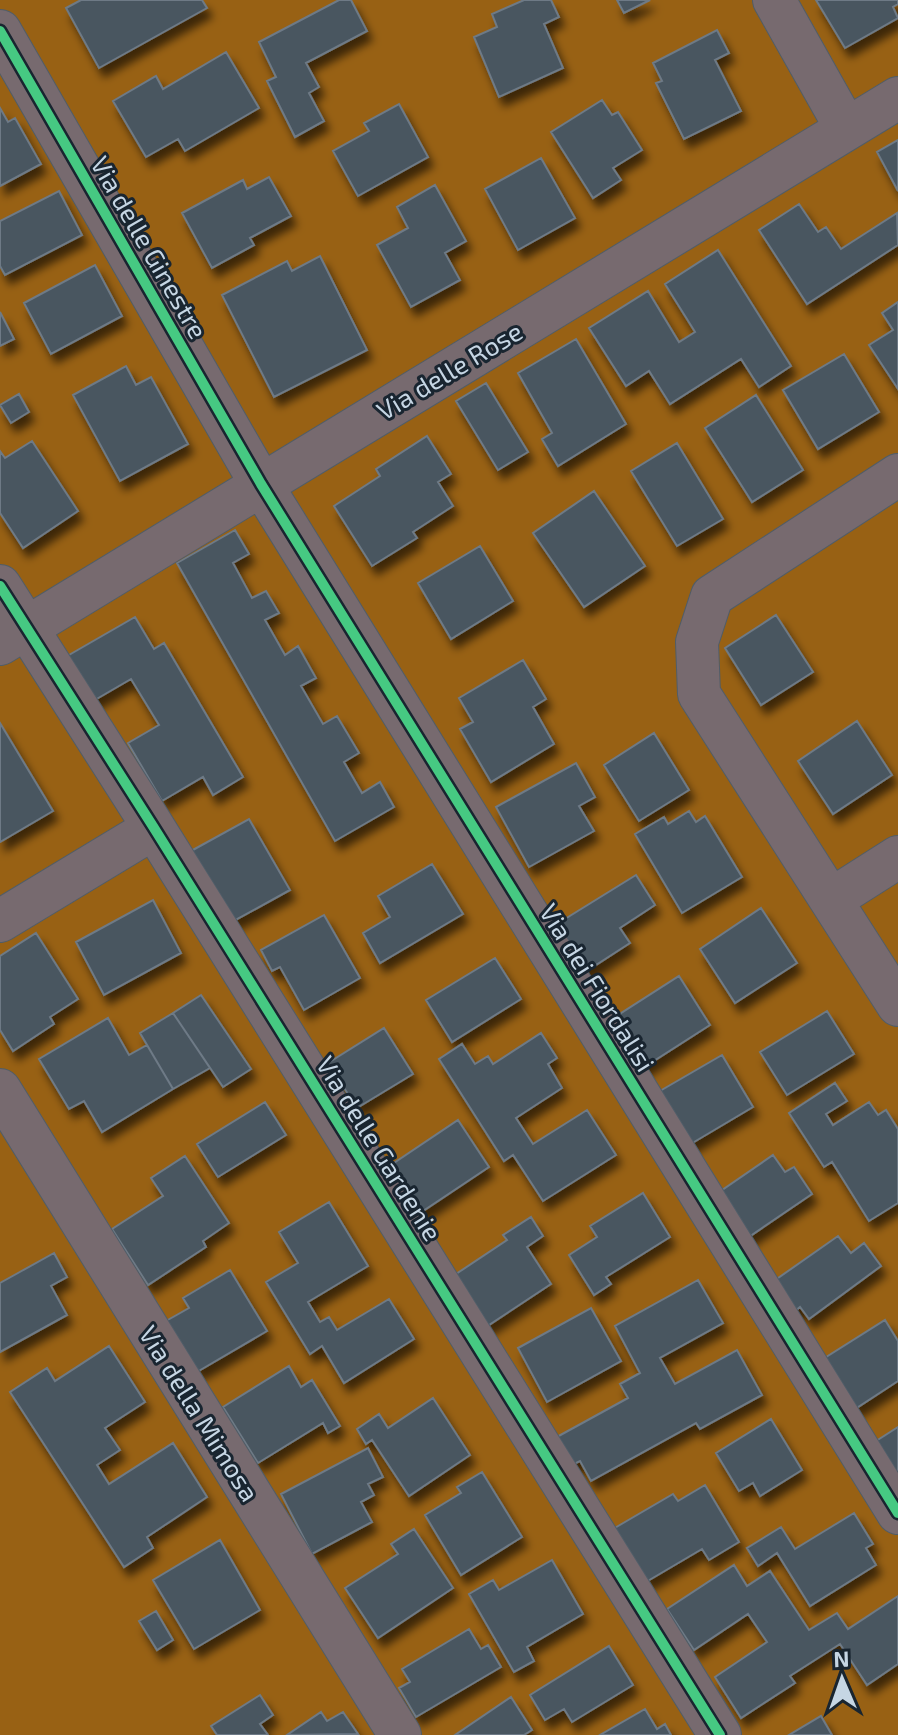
<svg xmlns="http://www.w3.org/2000/svg" width="898" height="1735" viewBox="0 0 898 1735" font-family="'Exo 2',sans-serif">
  <defs>
    <filter id="shadow"><feDropShadow dx="5" dy="9" stdDeviation="4" flood-color="#0009"/></filter>
  </defs>
  <rect width="100%" height="100%" fill="#303f4c"/>
  <!-- forest -->
  <path fill="#986114" d="M0 0H898V1735H0Z"/>
  <!-- building -->
  <path fill="#4a5761" stroke="#6e7a86" stroke-width="2" filter="url(#shadow)" d="M81 0H202L207 8 99 68 66 8Z
    M339 0H351L367 31 306 63 319 87 309 93 324 121 295 137 267 81 276 77 259 42Z
    M524 0H551L559 17 544 24 563 68 499 97 474 37 497 27 492 14Z
    M617 0H650L624 13Z
    M816 0H898V4L893 7 898 18 845 48Z
    M717 30 729 53 715 60 741 111 684 139 656 83 662 81 653 63Z
    M226 52 259 108 185 151 178 139 146 157 113 101 156 76 163 89Z
    M602 100 612 115 618 112 642 150 613 168 621 180 593 198 551 132Z
    M399 104 428 157 358 196 333 151 369 131 364 123Z
    M0 108 8 122 15 118 41 164 0 186Z
    M898 140V191L877 152Z
    M541 158 575 218 518 250 485 189Z
    M269 177 291 216 250 238 254 245 212 268 182 213 243 180 247 189Z
    M435 185 466 241 445 253 460 280 411 307 377 245 408 228 397 207Z
    M59 191 82 235 5 275 0 266V221Z
    M799 204 818 232 826 227 841 249 897 213 898 245 807 304 759 230Z
    M718 250 791 366 759 387 741 359 670 404 649 371 626 386 589 328 648 291 679 342 695 332 665 284Z
    M320 256 367 350 274 397 222 295 287 261 292 271Z
    M95 265 122 316 51 354 24 303Z
    M898 302V389L869 345 893 330 882 313Z
    M0 312 14 339 0 346Z
    M576 339 626 424 558 466 542 439 552 433 518 373Z
    M844 354 879 412 818 449 783 390Z
    M126 366 136 385 151 377 188 444 120 481 73 395Z
    M486 383 528 452 498 470 456 401Z
    M19 394 29 412 11 423 0 405Z
    M756 395 803 470 752 502 705 428Z
    M427 436 451 474 438 482 453 506 413 532 417 538 372 566 334 506 380 476 376 469Z
    M32 441 78 511 23 548 0 513V451L5 458Z
    M677 443 723 519 677 546 631 471Z
    M594 491 645 566 584 607 533 533Z
    M235 530 249 554 233 563 252 598 266 591 279 613 265 620 285 655 298 646 316 678 301 686 323 724 337 716 359 753 344 762 362 793 380 782 394 807 335 841 177 563Z
    M480 546 513 601 451 639 418 583Z
    M776 615 813 672 761 705 725 648Z
    M135 617 154 649 164 643 243 777 213 795 203 777 162 801 128 743 159 725 131 679 88 704 62 659Z
    M523 660 546 699 533 707 554 744 491 782 460 729 473 722 459 698Z
    M857 721 892 775 833 814 798 761Z
    M0 723 53 811 0 842Z
    M654 733 689 790 639 821 604 765Z
    M576 763 595 797 579 806 594 831 529 867 496 807Z
    M689 811 696 822 705 816 742 877 682 913 635 834 664 817 668 824Z
    M249 819 290 890 232 922 191 851Z
    M432 864 463 914 380 963 363 933 390 917 378 896Z
    M636 875 655 905 620 928 630 943 582 974 552 927Z
    M153 900 181 953 104 995 76 942Z
    M761 908 797 963 735 1003 700 949Z
    M324 915 360 978 304 1010 280 967 272 971 261 950Z
    M36 933 78 999 50 1017 54 1024 13 1051 0 1030V956Z
    M495 958 521 999 452 1042 426 1000Z
    M679 976 710 1025 635 1073 604 1024Z
    M201 995 251 1069 223 1087 173 1013Z
    M827 1011 854 1054 787 1095 760 1052Z
    M173 1013 210 1068 173 1089 140 1033Z
    M108 1018 129 1055 147 1045 173 1089 102 1132 84 1101 69 1109 39 1059Z
    M384 1028 413 1074 357 1108 328 1063Z
    M541 1033 557 1058 548 1064 562 1088 516 1118 533 1144 587 1110 616 1155 543 1201 513 1155 504 1161 439 1059 462 1044 475 1064 488 1056 493 1064Z
    M722 1055 753 1107 684 1148 653 1095Z
    M835 1083 847 1101 826 1114 833 1125 869 1102 878 1115 886 1110 898 1129V1203L869 1221 832 1162 824 1167 789 1113Z
    M265 1102 286 1135 218 1177 197 1144Z
    M458 1120 489 1167 414 1217 382 1171Z
    M773 1155 785 1172 794 1167 812 1194 743 1241 712 1197Z
    M185 1156 229 1223 203 1241 206 1247 148 1285 112 1229 163 1196 151 1178Z
    M643 1193 670 1237 606 1277 611 1284 594 1295 569 1255 597 1237 590 1226Z
    M329 1202 368 1266 308 1302 320 1322 329 1317 337 1330 389 1299 414 1339 344 1383 322 1346 310 1354 266 1282 298 1263 279 1232Z
    M531 1217 543 1236 527 1247 551 1284 486 1327 453 1276 507 1240 503 1235Z
    M838 1236 851 1253 864 1243 881 1266 809 1319 800 1307 793 1313 771 1283Z
    M54 1253 67 1277 51 1286 67 1315 0 1352V1283Z
    M230 1270 267 1331 197 1372 166 1321 189 1308 183 1298Z
    M698 1280 723 1323 660 1358 675 1384 737 1350 762 1395 700 1429 696 1423 591 1481 580 1461 570 1466 555 1438 628 1398 620 1384 640 1373 615 1326Z
    M591 1308 621 1361 547 1402 518 1348Z
    M885 1320 898 1341V1381L855 1409 823 1359Z
    M109 1346 145 1402 105 1428 120 1450 97 1465 109 1484 173 1443 207 1497 147 1537 153 1548 124 1567 10 1392 47 1368 55 1381Z
    M289 1366 301 1387 312 1380 340 1426 328 1433 323 1423 258 1463 223 1407Z
    M433 1398 470 1455 409 1496 372 1440 366 1444 357 1429 379 1414 388 1428Z
    M771 1419 802 1470 760 1496 753 1483 739 1491 716 1453Z
    M898 1427V1483L873 1443Z
    M368 1448 383 1477 368 1484 374 1495 361 1502 372 1522 312 1554 281 1494Z
    M482 1472 522 1537 461 1575 425 1515 461 1493 457 1487Z
    M705 1485 739 1542 709 1560 702 1549 646 1582 613 1529 673 1494 678 1501Z
    M854 1513 873 1544 866 1548 876 1565 810 1606 777 1553 758 1566 747 1548 781 1527 795 1549Z
    M414 1529 453 1588 378 1638 345 1588 398 1554 391 1544Z
    M220 1540 260 1610 194 1649 153 1580Z
    M552 1560 583 1614 527 1647 534 1661 514 1672 469 1594 493 1580 499 1590Z
    M734 1565 747 1586 770 1571 809 1630 837 1613 848 1629 898 1596V1664L867 1685 840 1644 790 1676 795 1683 741 1718 715 1677 767 1642 748 1614 694 1650 667 1609Z
    M156 1611 173 1640 157 1650 139 1621Z
    M469 1629 481 1649 488 1645 501 1667 416 1717 399 1688 410 1682 402 1669Z
    M609 1646 633 1685 572 1722 564 1709 545 1720 530 1695Z
    M260 1695 273 1715 260 1724 268 1735H217L211 1726Z
    M511 1697 532 1730 524 1735H455Z
    M645 1709 657 1729 665 1724 671 1735H600Z
    M321 1712 327 1721 343 1712 358 1734 287 1735Z
    M821 1716 832 1735H789Z"/>
  <g fill="none" stroke-linecap="round" stroke-linejoin="round">
    <defs>
      <path id="street" d="M774 0 846 128
        M0 31 261 484 898 1513
        M898 475 712 596 697 642 699 694 898 1005
        M0 586 154 828 720 1735
        M0 644 898 98
        M832 899 898 857
        M0 921 154 828
        M0 1090 400 1735"/>
    </defs>
    <!-- street casing -->
    <use href="#street" stroke="#505d68" stroke-width="44"/>
    <!-- street -->
    <use href="#street" stroke="#776a6f" stroke-width="42"/>
    <defs>
      <path id="cycleway" d="M0 31 261 484 898 1513
        M0 586 154 828 720 1735"/>
    </defs>
    <!-- cycleway casing -->
    <use href="#cycleway" stroke="#192530" stroke-width="15"/>
    <!-- cycleway -->
    <use href="#cycleway" stroke="#46c982" stroke-width="10"/>
  </g>
  <g text-anchor="middle" dominant-baseline="central" stroke-width="6" stroke-linejoin="round" paint-order="stroke">
    <!-- street labels -->
    <g font-size="26" fill="#c6d6e4" stroke="#192530">
      <text transform="translate(150 247) rotate(60)">Via delle Ginestre</text>
      <text transform="translate(449 370) rotate(-31)">Via delle Rose</text>
      <text transform="translate(598 987) rotate(58)">Via dei Fiordalisi</text>
      <text transform="translate(380 1148) rotate(58)">Via delle Gardenie</text>
      <text transform="translate(200 1413) rotate(58)">Via della Mimosa</text>
    </g>
  </g>
  <!-- north arrow -->
  <g transform="translate(842 1679) rotate(358)" stroke="#192530" stroke-width="6" paint-order="stroke">
  <path d="M0-6L14 30L0 20L-14 30Z" fill="#c6d6e4"/>
  <text y="-12" font-size="22" font-weight="bold" text-anchor="middle" fill="#c6d6e4">N</text>
  </g>
</svg>
